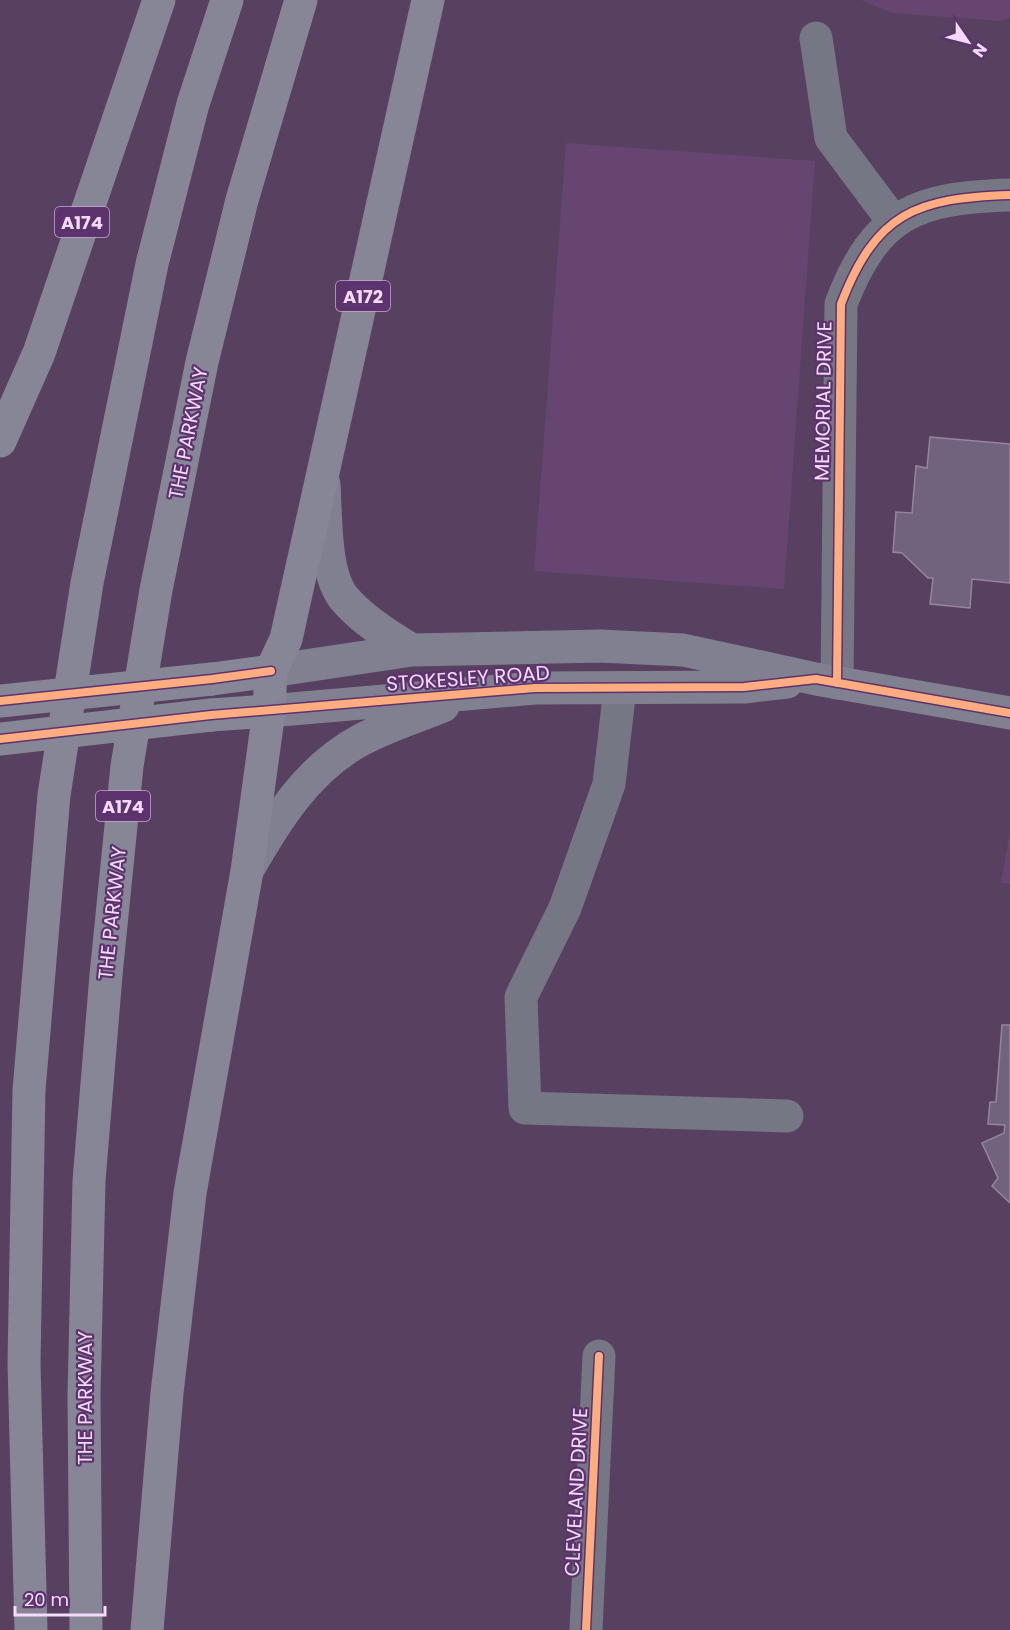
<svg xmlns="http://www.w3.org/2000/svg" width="1010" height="1630" viewBox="0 0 1010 1630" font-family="Poppins,sans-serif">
  <rect width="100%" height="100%" fill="#574060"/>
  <!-- green -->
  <path fill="#664671" d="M861 0H1010V18L1000 21 892 13Z
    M566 143 815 161 784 589 534 571Z
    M1010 832V884L1001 883Z"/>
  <!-- building -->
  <path fill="#71637d" stroke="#9485a2" stroke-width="1.5" d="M930 437 1010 444V583L972 579 970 608 930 604 933 578H928L902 553 893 552 896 512 912 513 916 466 927 468Z
    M1002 1025H1010V1203L992 1186 998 1178 982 1143 1004 1133 1005 1125 988 1124 990 1102H996Z"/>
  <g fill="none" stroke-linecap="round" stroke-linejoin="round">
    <!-- minor -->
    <path stroke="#767784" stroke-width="33" d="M816 38 831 138 893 221
      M837 683 841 304C876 212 917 198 1010 195
      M620 688 609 784 565 908 521 997 525 1108 787 1116
      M586 1630 599 1356"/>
    <!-- major -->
    <path stroke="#808090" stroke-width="33" d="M324 484C326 515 324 572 343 597 361 619 388 636 412 650
      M271 671 412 650 600 646 683 650 816 679 1010 713
      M269 711 535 688 744 687 787 682
      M247 871C276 820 308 768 361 740 387 726 416 717 443 706"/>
    <!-- highway -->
    <path stroke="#868696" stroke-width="33" d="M0 441 39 353 159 0
      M212 679 271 671
      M211 715 269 711
      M31 1630 24 1363 29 1090 54 795 87 583 152 264 193 104 227 0
      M86 1630 84 1395 89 1181 106 975 127 766 156 590 202 362 242 200 301 0
      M147 1630 167 1393 190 1193 247 871 269 711 271 671 286 639 428 0"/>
    <!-- highway-bridge -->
    <path stroke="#868696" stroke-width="33" d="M0 701 212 679
      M0 739 211 715"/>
    <defs>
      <path id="cycleway" d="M837 683 841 304C876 212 917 198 1010 195
        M0 701 212 679 271 671
        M0 739 211 715 535 688 744 687 816 679 1010 713
        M586 1630 599 1356"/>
    </defs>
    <!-- cycleway casing -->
    <use href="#cycleway" stroke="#5d336d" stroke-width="11"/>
    <!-- cycleway -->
    <use href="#cycleway" stroke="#ffac80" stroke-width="8"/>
  </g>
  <g text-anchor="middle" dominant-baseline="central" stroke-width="4.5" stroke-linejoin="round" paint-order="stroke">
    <!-- shield labels -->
    <g fill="#5d336d" stroke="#c7a9d2" stroke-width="1.5">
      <rect x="55" y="207" width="54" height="30" rx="4.5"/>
      <rect x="336" y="281" width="54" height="30" rx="4.5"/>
      <rect x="96" y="791" width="54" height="30" rx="4.5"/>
    </g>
    <g font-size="18" font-weight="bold" fill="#f4dbfd">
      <text x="82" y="222">A174</text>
      <text x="363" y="296">A172</text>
      <text x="123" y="806">A174</text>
    </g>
    <!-- street labels -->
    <g font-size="20" fill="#f4dbfd" stroke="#5d336d">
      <text transform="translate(823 401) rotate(-89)">MEMORIAL DRIVE</text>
      <text transform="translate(188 433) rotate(-79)">THE PARKWAY</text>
      <text transform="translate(468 678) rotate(-4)">STOKESLEY ROAD</text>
      <text transform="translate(112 913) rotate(-84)">THE PARKWAY</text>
      <text transform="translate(85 1398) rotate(-90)">THE PARKWAY</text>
      <text transform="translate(576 1492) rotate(-87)">CLEVELAND DRIVE</text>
    </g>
  </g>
  <!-- north arrow -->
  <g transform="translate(968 42) rotate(125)" stroke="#5d336d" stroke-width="4.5" paint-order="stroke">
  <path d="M0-4.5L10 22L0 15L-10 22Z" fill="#f4dbfd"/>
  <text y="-9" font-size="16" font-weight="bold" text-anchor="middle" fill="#f4dbfd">N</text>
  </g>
  <!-- scale -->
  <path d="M15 1606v9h90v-9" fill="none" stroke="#f4dbfd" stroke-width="3"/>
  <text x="24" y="1606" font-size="18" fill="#f4dbfd" stroke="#5d336d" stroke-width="4.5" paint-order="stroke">20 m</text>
</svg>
